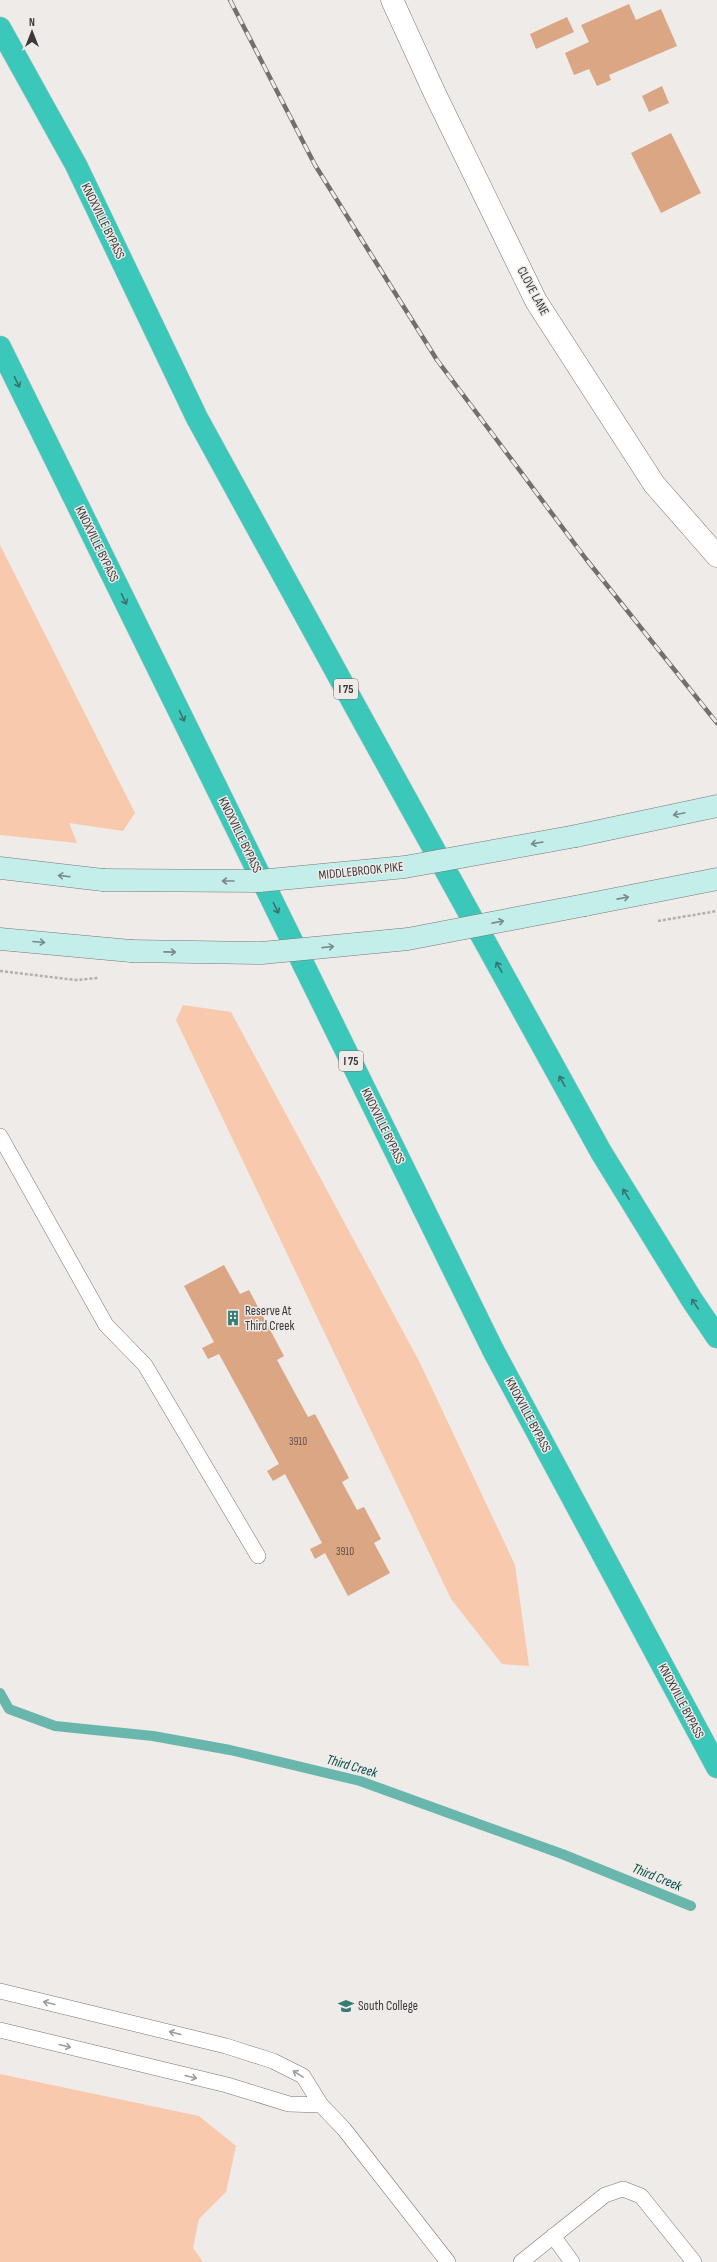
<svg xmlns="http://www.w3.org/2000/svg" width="717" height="2262" viewBox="0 0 717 2262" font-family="'Sofia Sans Condensed',sans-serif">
  <rect width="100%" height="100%" fill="#eeebe9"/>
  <!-- green -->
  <path fill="#f8c9ac" d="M0 545 135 813 123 831 69 823 77 843 0 835Z
    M183 1005 231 1012 420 1363 515 1565 529 1666 502 1664 451 1599 176 1020Z
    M0 2074 199 2116 236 2146 226 2192 199 2219 193 2248 203 2262H0Z"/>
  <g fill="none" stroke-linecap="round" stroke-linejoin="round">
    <!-- stream -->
    <path stroke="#69b6ac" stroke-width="10" d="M0 1693 9 1709 55 1726 153 1736 230 1750 360 1781 562 1854 691 1906"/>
  </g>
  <!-- building -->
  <path fill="#dba684" d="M629 4 636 20 661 9 677 46 609 75 611 80 597 86 589 69 574 75 565 53 589 42 581 25Z
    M567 17 574 32 536 49 530 34Z
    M662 86 669 103 649 112 642 96Z
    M671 133 701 193 661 213 631 153Z
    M224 1265 240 1294 249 1290 284 1356 277 1360 308 1417 315 1414 349 1478 342 1482 357 1510 364 1507 381 1539 374 1543 390 1573 348 1596 325 1553 315 1559 310 1549 322 1543 285 1474 273 1481 267 1471 279 1464 219 1354 208 1359 202 1348 214 1342 184 1286Z"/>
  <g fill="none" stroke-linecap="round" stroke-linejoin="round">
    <defs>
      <path id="lane" d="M0 1136 106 1325 145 1365 258 1556
        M0 1991 226 2046 273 2061 303 2076 321 2105 344 2129 448 2262
        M0 2030 227 2085 289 2104 321 2105
        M553 2236 572 2262
        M521 2262 605 2195 623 2189 641 2196 694 2262"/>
      <path id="street" d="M392 0 436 96 536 301 654 484 717 556"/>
      <path id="secondary" d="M576 836 717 806
        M0 868 103 880
        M585 905 717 879
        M0 939 131 951"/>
      <path id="highway" d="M0 28 76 165 197 418 361 717 601 1152 692 1300 717 1337
        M0 347 493 1350 717 1767"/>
    </defs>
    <!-- lane casing -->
    <use href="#lane" stroke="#7a7675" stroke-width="16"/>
    <!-- street casing -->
    <use href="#street" stroke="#7a7675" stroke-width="23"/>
    <!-- secondary casing -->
    <use href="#secondary" stroke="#7a7675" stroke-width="23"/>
    <!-- highway casing -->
    <use href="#highway" stroke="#c8c8c8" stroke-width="23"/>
    <!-- path -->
    <path stroke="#b2afae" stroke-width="2.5" stroke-dasharray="3 2" stroke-linecap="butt" d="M658 921 717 911
      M0 971 76 980 98 978"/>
    <!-- lane -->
    <use href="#lane" stroke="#fff" stroke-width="15"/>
    <!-- street -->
    <use href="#street" stroke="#fff" stroke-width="22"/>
    <!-- secondary -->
    <use href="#secondary" stroke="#c4eeea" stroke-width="22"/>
    <!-- highway -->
    <use href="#highway" stroke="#3bc8ba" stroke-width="22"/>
    <defs>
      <path id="rail" d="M230 0 315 165 437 360 586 559 717 723"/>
    </defs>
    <!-- rail casing -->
    <use href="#rail" stroke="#72706f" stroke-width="4.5"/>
    <!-- rail -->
    <use href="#rail" stroke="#eeebe9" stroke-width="3" stroke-dasharray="9" stroke-linecap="butt"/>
    <defs>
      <path id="secondary-bridge" d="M103 880 259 881 405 867 576 836
        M131 951 262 953 408 939 585 905"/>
    </defs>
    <!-- secondary-bridge casing -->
    <use href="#secondary-bridge" stroke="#7a7675" stroke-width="23" stroke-linecap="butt"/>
    <!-- secondary-bridge -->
    <use href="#secondary-bridge" stroke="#c4eeea" stroke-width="22"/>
  </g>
  <!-- one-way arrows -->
  <defs><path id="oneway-shaft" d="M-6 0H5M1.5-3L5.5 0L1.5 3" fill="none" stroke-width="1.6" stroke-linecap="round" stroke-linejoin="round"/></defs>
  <g stroke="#3b726d">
    <use href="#oneway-shaft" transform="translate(17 382) rotate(64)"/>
    <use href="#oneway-shaft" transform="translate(124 599) rotate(64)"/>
    <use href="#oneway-shaft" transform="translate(182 716) rotate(64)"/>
    <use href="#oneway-shaft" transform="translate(276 908) rotate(64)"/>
    <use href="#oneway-shaft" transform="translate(499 967) rotate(-119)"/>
    <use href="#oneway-shaft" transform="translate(562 1081) rotate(-119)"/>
    <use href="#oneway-shaft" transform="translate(626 1194) rotate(-122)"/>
    <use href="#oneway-shaft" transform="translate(695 1304) rotate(-124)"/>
  </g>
  <g stroke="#798a89">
    <use href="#oneway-shaft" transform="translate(679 814) rotate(168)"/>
    <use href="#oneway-shaft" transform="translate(537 843) rotate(170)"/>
    <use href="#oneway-shaft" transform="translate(64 876) rotate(-173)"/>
    <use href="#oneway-shaft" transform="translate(228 881) rotate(-180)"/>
    <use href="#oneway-shaft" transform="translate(623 898) rotate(-11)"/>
    <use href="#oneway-shaft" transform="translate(498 922) rotate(-11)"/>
    <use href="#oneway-shaft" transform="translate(39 942) rotate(5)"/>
    <use href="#oneway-shaft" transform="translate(328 947) rotate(-6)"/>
    <use href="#oneway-shaft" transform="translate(170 952) rotate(1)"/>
  </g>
  <g stroke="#9d9c9c">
    <use href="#oneway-shaft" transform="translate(49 2003) rotate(-166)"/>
    <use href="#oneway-shaft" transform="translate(175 2033) rotate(-166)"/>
    <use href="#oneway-shaft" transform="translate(65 2046) rotate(14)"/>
    <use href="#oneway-shaft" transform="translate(298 2074) rotate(-148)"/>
    <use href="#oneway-shaft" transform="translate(191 2077) rotate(14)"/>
  </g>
  <!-- icons -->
  <defs>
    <symbol id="building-bare" viewBox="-9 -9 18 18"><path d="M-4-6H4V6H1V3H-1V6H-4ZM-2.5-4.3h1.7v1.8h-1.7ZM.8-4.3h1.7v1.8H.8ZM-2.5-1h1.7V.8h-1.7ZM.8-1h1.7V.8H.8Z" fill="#357c74" stroke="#eeebe9" stroke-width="2.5" paint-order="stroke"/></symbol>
    <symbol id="university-bare" viewBox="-9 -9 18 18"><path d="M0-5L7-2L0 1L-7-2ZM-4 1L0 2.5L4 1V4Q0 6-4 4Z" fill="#357c74" stroke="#eeebe9" stroke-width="2.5" paint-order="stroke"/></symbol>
  </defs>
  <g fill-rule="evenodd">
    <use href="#building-bare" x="222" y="1307" width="22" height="22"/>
    <use href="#university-bare" x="335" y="1995" width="22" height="22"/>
  </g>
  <g text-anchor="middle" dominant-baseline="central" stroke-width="3" stroke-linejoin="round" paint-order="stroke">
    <!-- number labels -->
    <g font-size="11" fill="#63544c">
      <text x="298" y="1441">3910</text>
      <text x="345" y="1551">3910</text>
    </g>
    <!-- shield labels -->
    <g fill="#eeebe9" stroke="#716e6e" stroke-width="1">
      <rect x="334" y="679" width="24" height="20" rx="3"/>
      <rect x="339" y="1051" width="24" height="20" rx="3"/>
    </g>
    <g font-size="12" font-weight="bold" fill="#3b3939">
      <text x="346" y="689">I 75</text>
      <text x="351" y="1061">I 75</text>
    </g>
    <!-- street labels -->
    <g font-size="13" fill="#3b3939" stroke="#eeebe9">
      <text transform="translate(103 221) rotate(64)">KNOXVILLE BYPASS</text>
      <text transform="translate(533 291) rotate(62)">CLOVE LANE</text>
      <text transform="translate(97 544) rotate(64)">KNOXVILLE BYPASS</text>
      <text transform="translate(240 835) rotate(64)">KNOXVILLE BYPASS</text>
      <text transform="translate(361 871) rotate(-6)">MIDDLEBROOK PIKE</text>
      <text transform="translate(383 1126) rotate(64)">KNOXVILLE BYPASS</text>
      <text transform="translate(528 1415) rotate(62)">KNOXVILLE BYPASS</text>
      <text transform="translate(681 1701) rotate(62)">KNOXVILLE BYPASS</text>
    </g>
    <!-- poi labels -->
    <g font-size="13" fill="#3b3939" stroke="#eeebe9" text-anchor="start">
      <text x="245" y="1311">Reserve At<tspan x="245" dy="15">Third Creek</tspan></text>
      <text x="358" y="2006">South College</text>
    </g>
    <!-- water labels -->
    <g font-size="14" font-style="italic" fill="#004a44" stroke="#eeebe9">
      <text transform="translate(352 1766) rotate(16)">Third Creek</text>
      <text transform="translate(657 1877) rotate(22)">Third Creek</text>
    </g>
  </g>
  <!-- north arrow -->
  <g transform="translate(32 32)" stroke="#eeebe9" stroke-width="3" paint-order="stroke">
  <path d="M0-3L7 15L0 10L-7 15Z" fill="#3b3939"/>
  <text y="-6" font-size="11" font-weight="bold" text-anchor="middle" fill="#3b3939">N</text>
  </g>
</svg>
